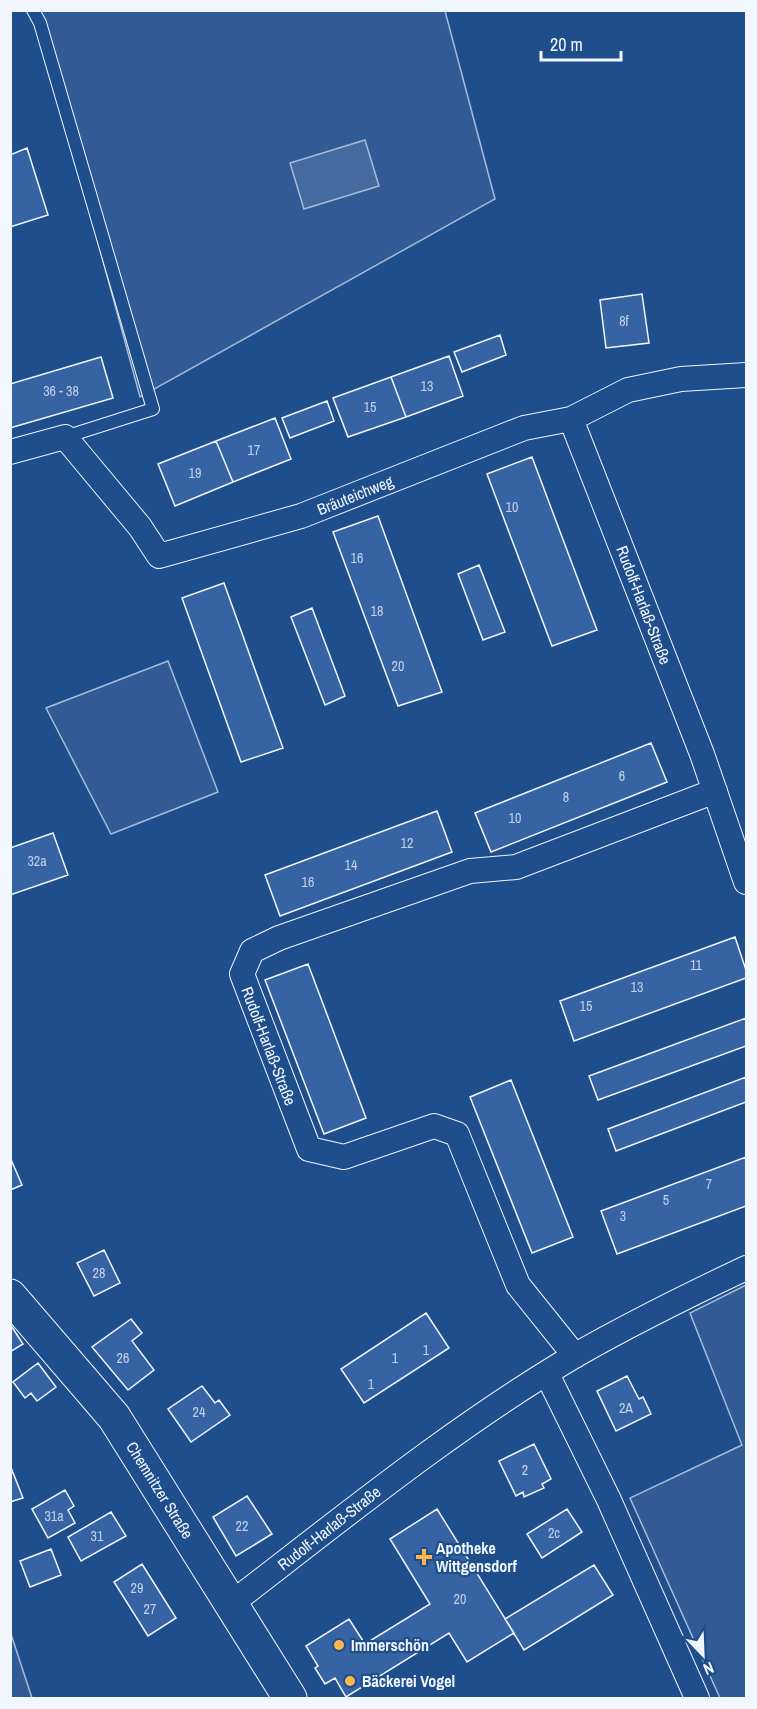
<svg xmlns="http://www.w3.org/2000/svg" width="757" height="1709" viewBox="0 0 757 1709" font-family="'Archivo Narrow',sans-serif">
  <rect width="100%" height="100%" fill="#1f4e8c"/>
  <!-- green -->
  <path fill="#305b95" stroke="#a8bbd7" stroke-width="1.5" d="M35 11H445L495 199 140 397Z
    M168 661 218 792 111 834 46 708Z
    M746 1285V1698H720L630 1498 742 1445 690 1313Z
    M11 1634 32 1698H11Z"/>
  <!-- water -->
  <path fill="#446ba0" stroke="#a8bbd7" stroke-width="1.5" d="M365 140 379 186 304 209 290 163Z"/>
  <!-- building -->
  <path fill="#3563a3" stroke="#f2f6ff" stroke-width="1.5" d="M27 148 48 215 10 227V155Z
    M642 294 649 343 606 348 600 300Z
    M500 335 506 355 462 372 454 352Z
    M449 356 463 396 406 417 391 377Z
    M101 357 113 398 10 428V384Z
    M391 377 406 417 348 437 333 398Z
    M327 401 334 421 290 438 282 418Z
    M275 418 291 459 233 482 216 441Z
    M216 441 233 482 175 506 158 464Z
    M532 457 597 630 552 646 487 474Z
    M378 516 442 692 398 706 333 532Z
    M479 565 505 632 483 640 458 574Z
    M224 583 283 748 241 762 182 598Z
    M312 608 345 696 325 705 291 617Z
    M651 743 667 782 491 852 475 813Z
    M437 811 452 852 280 916 265 875Z
    M53 833 68 875 10 895V848Z
    M735 937 746 970V978L574 1041 560 1001Z
    M308 964 366 1118 324 1134 265 980Z
    M746 1018V1046L598 1100 589 1076Z
    M746 1077V1102L616 1151 608 1129Z
    M511 1080 573 1237 532 1253 470 1097Z
    M10 1157 22 1185 10 1190Z
    M746 1157V1206L617 1254 601 1211Z
    M104 1250 120 1283 94 1296 77 1263Z
    M426 1313 449 1348 364 1403 341 1369Z
    M131 1319 142 1333 132 1341 154 1370 128 1390 92 1347Z
    M10 1324 23 1344 10 1352Z
    M38 1363 56 1387 37 1401 31 1393 25 1398 13 1382Z
    M627 1376 639 1399 643 1397 651 1414 616 1431 597 1391Z
    M202 1386 215 1403 219 1400 230 1415 191 1442 168 1409Z
    M534 1444 551 1479 542 1484 544 1488 524 1497 523 1492 516 1496 499 1461Z
    M10 1465 23 1498 10 1502Z
    M65 1490 74 1506 68 1510 75 1523 48 1538 32 1509Z
    M247 1496 272 1534 236 1556 213 1517Z
    M437 1509 514 1633 467 1662 449 1633 346 1697 335 1678 325 1684 315 1668 318 1666 306 1646 349 1619 365 1644 430 1604 390 1539Z
    M567 1509 582 1532 542 1558 527 1534Z
    M111 1512 126 1536 81 1561 68 1537Z
    M51 1549 61 1575 30 1587 20 1561Z
    M142 1564 176 1618 148 1636 114 1582Z
    M594 1565 613 1595 524 1650 505 1619Z"/>
  <g fill="none" stroke-linecap="round" stroke-linejoin="round">
    <defs>
      <path id="lane" d="M33 10 40 23 153 409 65 437"/>
      <path id="street" d="M571 419 702 754 746 882
        M10 452 65 437 140 527 159 556 301 516 524 428 571 419 628 390 681 379 746 375
        M575 1356 518 1285 457 1134 434 1126 344 1157 309 1149 242 974 252 951 279 938 470 871 516 867 715 791
        M547 1374 609 1500 697 1698
        M232 1603C344 1517 454 1427 576 1355 632 1323 689 1295 746 1268"/>
      <path id="secondary" d="M10 1296 114 1417 290 1698"/>
    </defs>
    <!-- lane casing -->
    <use href="#lane" stroke="#f2f6ff" stroke-width="14"/>
    <!-- street casing -->
    <use href="#street" stroke="#f2f6ff" stroke-width="26"/>
    <!-- secondary casing -->
    <use href="#secondary" stroke="#f2f6ff" stroke-width="35"/>
    <!-- lane -->
    <use href="#lane" stroke="#1f4e8c" stroke-width="12"/>
    <!-- street -->
    <use href="#street" stroke="#1f4e8c" stroke-width="24"/>
    <!-- secondary -->
    <use href="#secondary" stroke="#1f4e8c" stroke-width="33"/>
  </g>
  <!-- markers -->
  <g fill="#ffb74d" stroke="#1f4e8c" stroke-width="2">
    <path d="M421 1548h6v6h6v6h-6v6h-6v-6h-6v-6h6z"/>
    <circle cx="339" cy="1645" r="6"/>
    <circle cx="350" cy="1681" r="6"/>
  </g>
  <g text-anchor="middle" dominant-baseline="central" stroke-width="4.5" stroke-linejoin="round" paint-order="stroke">
    <!-- number labels -->
    <g font-size="14" fill="#c3d1e8">
      <text x="624" y="321">8f</text>
      <text x="427" y="386">13</text>
      <text x="61" y="391">36 - 38</text>
      <text x="370" y="407">15</text>
      <text x="254" y="450">17</text>
      <text x="195" y="473">19</text>
      <text x="512" y="507">10</text>
      <text x="357" y="558">16</text>
      <text x="377" y="611">18</text>
      <text x="398" y="666">20</text>
      <text x="622" y="776">6</text>
      <text x="566" y="797">8</text>
      <text x="515" y="818">10</text>
      <text x="407" y="843">12</text>
      <text x="37" y="861">32a</text>
      <text x="351" y="865">14</text>
      <text x="308" y="882">16</text>
      <text x="696" y="965">11</text>
      <text x="637" y="987">13</text>
      <text x="586" y="1006">15</text>
      <text x="709" y="1184">7</text>
      <text x="666" y="1200">5</text>
      <text x="623" y="1216">3</text>
      <text x="99" y="1273">28</text>
      <text x="426" y="1350">1</text>
      <text x="123" y="1358">26</text>
      <text x="395" y="1358">1</text>
      <text x="371" y="1384">1</text>
      <text x="626" y="1408">2A</text>
      <text x="199" y="1412">24</text>
      <text x="525" y="1470">2</text>
      <text x="54" y="1516">31a</text>
      <text x="242" y="1526">22</text>
      <text x="554" y="1533">2c</text>
      <text x="97" y="1536">31</text>
      <text x="137" y="1588">29</text>
      <text x="460" y="1599">20</text>
      <text x="150" y="1609">27</text>
    </g>
    <!-- street labels -->
    <g font-size="16" fill="#f2f6ff" stroke="#1f4e8c">
      <text transform="translate(355 495) rotate(-22)">Bräuteichweg</text>
      <text transform="translate(644 605) rotate(69)">Rudolf-Harlaß-Straße</text>
      <text transform="translate(269 1046) rotate(69)">Rudolf-Harlaß-Straße</text>
      <text transform="translate(160 1490) rotate(58)">Chemnitzer Straße</text>
      <text transform="translate(329 1528) rotate(-38)">Rudolf-Harlaß-Straße</text>
    </g>
    <!-- poi labels -->
    <g font-size="16" font-weight="bold" fill="#f2f6ff" stroke="#1f4e8c" text-anchor="start">
      <text x="436" y="1548">Apotheke<tspan x="436" dy="18">Wittgensdorf</tspan></text>
      <text x="351" y="1645">Immerschön</text>
      <text x="362" y="1681">Bäckerei Vogel</text>
    </g>
  </g>
  <!-- border -->
  <rect width="757" height="1709" fill="none" stroke="#f2f6ff" stroke-width="24"/>
  <!-- north arrow -->
  <g transform="translate(703 1655) rotate(157)" stroke="#1f4e8c" stroke-width="4.5" paint-order="stroke">
  <path d="M0-4.5L10 22L0 15L-10 22Z" fill="#f2f6ff"/>
  <text y="-9" font-size="16" font-weight="bold" text-anchor="middle" fill="#f2f6ff">N</text>
  </g>
  <!-- scale -->
  <path d="M541 51v9h80v-9" fill="none" stroke="#f2f6ff" stroke-width="3"/>
  <text x="550" y="51" font-size="18" fill="#f2f6ff" stroke="#1f4e8c" stroke-width="4.5" paint-order="stroke">20 m</text>
</svg>
